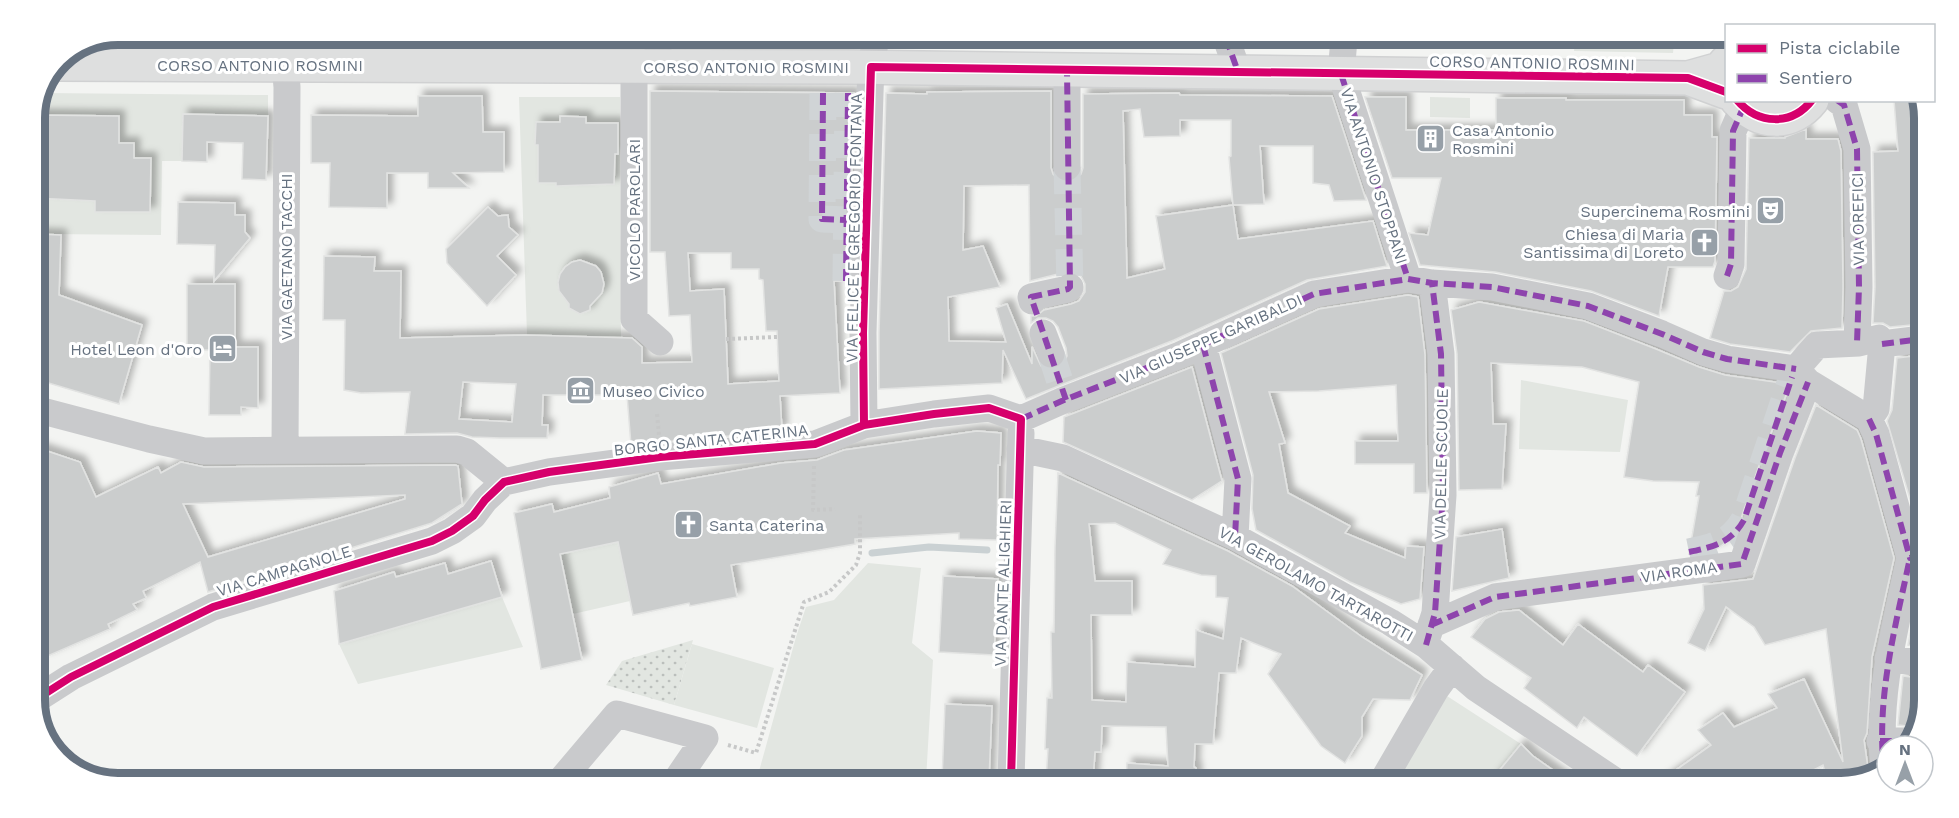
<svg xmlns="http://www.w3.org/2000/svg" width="1959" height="818" viewBox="0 0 1959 818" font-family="'Work Sans',sans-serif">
  <defs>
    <pattern id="grass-dots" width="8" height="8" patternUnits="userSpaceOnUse" patternTransform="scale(1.5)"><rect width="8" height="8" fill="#e2e6e1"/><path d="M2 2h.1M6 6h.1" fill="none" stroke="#bbbfbc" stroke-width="1.8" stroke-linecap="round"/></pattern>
    <filter id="shadow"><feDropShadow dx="5.5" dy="-5.5" stdDeviation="3" flood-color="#0004"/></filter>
  </defs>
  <rect width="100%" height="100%" fill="#f3f4f2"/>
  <!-- grass -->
  <path fill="url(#grass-dots)" d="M693 640 674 705 606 685 622 661Z"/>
  <!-- green -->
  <path fill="#e2e6e1" d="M1400 39H1499V49H1400Z
    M1575 40H1690V43L1674 42 1673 53 1574 51Z
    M43 93 268 95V116L183 114 182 161H162L161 235 44 234 45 199 73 200 95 162V212H150L151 158H134L119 143V117L35 115Z
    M519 97H620L621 338 527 335Z
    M1430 97 1470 98V118L1430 117Z
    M1521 380 1628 400 1620 452 1519 449Z
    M618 542 630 601 573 614 560 554Z
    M868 563 921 568 912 643 933 660 926 780H801L758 775 796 637 806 607 834 600Z
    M502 597 523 647 358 684 339 644Z
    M692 644 774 668 757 728 674 705Z
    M1447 696 1521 744 1490 782H1396Z"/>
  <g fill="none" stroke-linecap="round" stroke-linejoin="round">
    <!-- stream -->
    <path stroke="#cad1d3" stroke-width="7" d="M872 553 929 547 987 550"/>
  </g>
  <!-- building -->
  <path fill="#cbcdcd" stroke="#e2e3e2" stroke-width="1.5" fill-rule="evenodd" filter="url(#shadow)" d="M650 91 854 93 849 281H834L840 393 780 396 782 431 631 445 627 395H543L542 425H548L547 438H501L472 437 457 433 405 434 410 392 361 393 344 390 345 320H323L324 256 375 257 374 271H401L400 338 527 335 632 338 642 347V363L692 362 690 315 669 316 665 252H650ZM688 253H731V269H759V279L763 280 766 331H777L779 381 728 384 724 289 690 291ZM463 382 516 384 512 422 459 419Z
    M1051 91V168L1053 174 1059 180 1066 183 1075 180 1081 174 1083 168V94L1179 93 1180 95 1332 96 1366 200 1334 201 1329 185 1313 183V146H1260L1264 204 1233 205 1238 239 1373 221 1387 266 1307 280 1174 340 1026 399 1003 350 1002 383 879 389V333L886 93 927 94V92ZM1140 109 1144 137 1180 136V120H1231V156L1229 157 1233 205 1156 216 1165 269 1127 278 1123 111ZM1029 185 1030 281 1066 272H1073L1081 276 1085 284V292L1079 301 1071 304 1044 310 1036 316H1031V323L1038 318H1046L1053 321 1058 327 1066 348 1067 356 1064 363 1056 369H1048L1041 366 1032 347V364L1007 304 996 308 1006 342 949 341 948 297 1000 287 983 246 963 250 964 186Z
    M418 96H482L483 132H504V172L453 173 469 188H428V173H387V208L329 207 330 163H311V115L418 116Z
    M1365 97H1406V130H1496V98H1566V100H1684V115H1712V137H1717L1715 261 1713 267H1668L1659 316 1591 291 1495 272 1420 265 1409 233 1428 235 1441 178H1392Z
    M1894 100H1920L1924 112 1922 324 1890 327 1883 323H1873L1875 287 1873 152 1898 151Z
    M183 114 268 116 266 180 242 179 243 143 207 142V162L182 161Z
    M35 115 119 116V143H134V158H151L150 212H95V201L35 198Z
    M560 116 586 117V123H618V154H615L614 184 556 186V183H538V145H535L536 122H560Z
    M1806 129V139H1838L1841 151 1843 287 1842 328 1811 331 1790 352 1730 344 1710 338 1724 291H1731L1738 287 1746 269 1749 138H1785V137Z
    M178 202 235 203V215H245V232L250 238 214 281 215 245 177 244Z
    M488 207 498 216 508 215 509 227 518 235 497 256 516 275 487 306 447 263 446 249Z
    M35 234 61 235 59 295 142 325 119 404 35 379Z
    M580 260 596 266 601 272 604 284 602 293 590 306V310L580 314 569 308V304L559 291 558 282 560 274 565 267 572 262Z
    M187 284H235V347H258V408L241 407V415H209L210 350H187Z
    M1408 295 1418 297 1425 355 1427 493H1414V464H1355V441H1398L1396 385 1319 391 1269 392 1285 443 1279 444 1288 493 1350 526 1345 533 1405 558 1406 546 1424 547 1420 599 1401 604 1350 582 1256 530 1252 509 1253 475 1221 353 1319 309Z
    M1479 302 1584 321 1656 349 1699 367 1725 375 1788 384 1790 385 1765 448 1735 536 1718 548 1689 554 1699 496H1696L1699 482 1653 481 1624 477 1639 382 1582 367 1491 363 1493 424H1506L1502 489 1459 490 1457 354 1451 310Z
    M1922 355 1921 446 1920 523 1915 516 1887 421 1892 410 1897 358Z
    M1192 367 1222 481 1192 500 1063 442 1064 417Z
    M1816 405 1857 430 1861 439 1894 558 1872 657 1867 733 1864 740 1869 775 1842 783H1828L1823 765 1788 783H1658L1711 745 1698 730 1723 713 1734 727 1777 708 1768 694 1804 679 1843 762 1826 629 1765 645 1754 627 1726 607 1705 651 1688 643 1704 609 1703 585 1753 579 1795 458Z
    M977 431 1001 433 1000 465H998L997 540 959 539V533L855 539V544L731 565 737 597 690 606 689 603 633 615 618 542 560 554 582 660 541 669 514 513 552 504 554 512 610 498 609 487 655 474 658 473 661 484 781 463 817 460 844 450Z
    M35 447 80 462 96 497 158 467 161 473 181 462 204 467 455 465 458 466 462 504 432 523 208 592 200 562 143 591 146 598 133 604 137 610 108 624 110 629 43 658 35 641ZM405 495V499L208 557 183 504Z
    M1058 473 1228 551 1292 586 1362 637 1422 675 1410 700 1373 699 1362 717V736L1345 763 1321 746 1268 674 1281 654 1241 638 1236 673H1219L1213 744H1195L1194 767 1196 768V781H1126L1127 763 1168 766 1166 727 1102 726 1101 752H1095L1093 781H1046L1048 749H1045L1047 698H1052L1051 632H1054L1055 548ZM1115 523 1171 550 1163 564 1201 575 1216 576V597L1228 598 1223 639 1196 630 1195 667 1127 662 1126 702 1092 700 1091 615H1132V581H1095L1089 524Z
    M1502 529 1509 578 1452 591 1456 537Z
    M491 561 502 597 339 644 334 591 394 572 396 577 445 563 448 574Z
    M943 576 998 579 994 655 939 652Z
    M1920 587 1919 646 1908 645 1914 614Z
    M1519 610 1563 645 1578 624 1643 672 1648 665 1685 692 1637 756 1584 717 1577 728 1524 688 1531 678 1471 637 1485 619 1499 612Z
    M1903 676 1919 678 1918 727 1898 725Z
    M945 704 992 706 989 780H942Z
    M1521 744 1533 756 1571 783 1490 782Z"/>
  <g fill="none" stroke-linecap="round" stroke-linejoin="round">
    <!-- minor-tunnel -->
    <path stroke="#d0d4d6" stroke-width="27" stroke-dasharray="27 14" stroke-linecap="butt" d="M823 93 822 219 846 220
      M1067 167 1070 287
      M846 281 848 93
      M1051 354 1064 394
      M1689 552C1713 547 1731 543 1744 520L1792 377"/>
    <defs>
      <path id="major" d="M57 64 847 67 1688 78 1726 92
        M1688 78 1720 69 1726 62
        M1737 100C1758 125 1792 126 1812 100"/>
    </defs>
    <!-- major casing -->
    <use href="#major" stroke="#d0d1d2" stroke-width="36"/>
    <!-- path -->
    <path stroke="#c7c8c8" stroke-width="4" stroke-dasharray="3 3" stroke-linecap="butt" d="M726 339 777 337
      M657 414 659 435
      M814 466 813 510 835 509
      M728 745 756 753 804 602 829 592 856 565 860 553V515"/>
    <!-- minor -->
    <path stroke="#c9cacc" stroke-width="27" d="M1226 38 1238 72
      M1344 39 1341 74 1408 279
      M99 42 100 64
      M634 67V319L660 342
      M658 67V36
      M1067 70V167
      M1837 100 1844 105 1857 149 1859 287 1857 343
      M1727 276 1731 264 1733 131 1743 108
      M1032 301 1031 297 1068 289 1070 287
      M1043 333 1051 354
      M1879 338 1882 344 1876 409 1869 419 1808 382 1796 369 1817 345 1859 343Z
      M1882 344 1922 339
      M1203 345 1238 479 1235 537
      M35 409 149 439 204 451 457 449 467 452 504 482
      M1021 419 1064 400 1180 355 1314 294 1408 279 1432 283 1492 287 1588 306 1662 334 1703 352 1727 359 1796 369
      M1869 419 1876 434 1910 558 1920 554
      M864 425 863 333 870 93 871 67 876 37
      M285 449 287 87 285 64 290 35
      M1020 449 1063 458 1235 537 1390 622 1426 645 1476 688 1618 783
      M504 482 549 472 660 457 815 444 864 425 934 414 989 408 1021 419
      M1431 625 1495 597 1742 564 1780 453 1808 382
      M1427 638 1435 613 1443 495 1441 354 1432 283
      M1888 659 1919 662
      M35 700 71 677 213 607 432 541 452 531 473 516 485 500 504 482
      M1880 741H1911
      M1884 771C1876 698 1895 628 1910 558
      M562 779 617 714 705 738 677 779
      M1011 781 1021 433
      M1382 782 1436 689 1452 667"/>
    <!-- major -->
    <use href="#major" stroke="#dedfdf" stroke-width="33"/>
    <!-- quiet -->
    <path stroke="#8e44ad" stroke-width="6" stroke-dasharray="12 6" stroke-linecap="butt" d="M1226 38 1238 72
      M1341 74 1408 279
      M823 93 822 219 846 220
      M1837 100 1844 105 1857 149 1859 287 1857 343
      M1727 276 1731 264 1733 131 1743 108
      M846 281 848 93
      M1882 344 1922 339
      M1203 345 1238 479 1235 537
      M1066 400 1031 297 1068 289 1070 287 1067 70
      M1021 419 1064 400 1180 355 1314 294 1408 279 1432 283 1492 287 1588 306 1662 334 1703 352 1727 359 1796 369
      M1869 419 1876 434 1910 558 1920 554
      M1689 552C1713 547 1731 543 1744 520L1792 377
      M1431 625 1495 597 1742 564 1780 453 1808 382
      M1426 645 1435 613 1443 495 1441 354 1432 283
      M1880 741H1911
      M1884 771C1876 698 1895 628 1910 558"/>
    <defs>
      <path id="cycleway" d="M1737 100C1758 125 1792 126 1812 100
        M864 425 863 333 871 67 1688 78 1726 92
        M35 700 71 677 213 607 432 541 452 531 473 516 485 500 504 482 549 472 660 457 815 444 864 425 934 414 989 408 1021 419 1011 781"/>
    </defs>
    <!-- cycleway casing -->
    <use href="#cycleway" stroke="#fff" stroke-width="11"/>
    <!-- cycleway -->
    <use href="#cycleway" stroke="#d6006c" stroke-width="8"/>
  </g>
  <!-- icons -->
  <defs>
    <symbol id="building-square" viewBox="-11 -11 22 22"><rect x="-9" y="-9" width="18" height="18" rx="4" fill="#97a0a8" stroke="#fff"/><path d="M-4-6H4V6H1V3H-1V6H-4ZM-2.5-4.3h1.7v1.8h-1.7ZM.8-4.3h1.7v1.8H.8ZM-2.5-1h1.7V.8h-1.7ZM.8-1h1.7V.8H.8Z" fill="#fff"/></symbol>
    <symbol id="theatre-square" viewBox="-11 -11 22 22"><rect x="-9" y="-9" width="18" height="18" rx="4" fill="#97a0a8" stroke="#fff"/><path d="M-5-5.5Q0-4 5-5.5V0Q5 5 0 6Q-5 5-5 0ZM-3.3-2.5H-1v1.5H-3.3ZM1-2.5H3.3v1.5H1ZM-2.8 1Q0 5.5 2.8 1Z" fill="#fff"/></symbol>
    <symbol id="church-square" viewBox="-11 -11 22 22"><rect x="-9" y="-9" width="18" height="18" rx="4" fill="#97a0a8" stroke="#fff"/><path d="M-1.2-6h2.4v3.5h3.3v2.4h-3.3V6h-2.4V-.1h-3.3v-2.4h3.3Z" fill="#fff"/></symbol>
    <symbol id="hotel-square" viewBox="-11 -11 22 22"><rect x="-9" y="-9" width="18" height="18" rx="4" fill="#97a0a8" stroke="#fff"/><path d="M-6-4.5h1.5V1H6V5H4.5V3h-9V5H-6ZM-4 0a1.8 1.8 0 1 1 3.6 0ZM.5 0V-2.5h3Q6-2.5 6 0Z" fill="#fff"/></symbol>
    <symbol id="museum-square" viewBox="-11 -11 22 22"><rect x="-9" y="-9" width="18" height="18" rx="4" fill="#97a0a8" stroke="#fff"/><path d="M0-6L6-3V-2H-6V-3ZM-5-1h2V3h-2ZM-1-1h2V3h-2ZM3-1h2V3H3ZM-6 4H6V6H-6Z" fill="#fff"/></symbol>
  </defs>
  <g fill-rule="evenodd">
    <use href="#building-square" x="1414" y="122" width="33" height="33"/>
    <use href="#theatre-square" x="1754" y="194" width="33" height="33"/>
    <use href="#church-square" x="1688" y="226" width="33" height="33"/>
    <use href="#hotel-square" x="206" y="332" width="33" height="33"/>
    <use href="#museum-square" x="564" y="374" width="33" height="33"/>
    <use href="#church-square" x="672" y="508" width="33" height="33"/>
  </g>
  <g text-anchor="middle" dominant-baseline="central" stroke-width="6" stroke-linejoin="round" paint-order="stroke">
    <!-- street labels -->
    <g font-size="16" fill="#667280" stroke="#fff">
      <text transform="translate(1532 63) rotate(1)">CORSO ANTONIO ROSMINI</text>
      <text x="260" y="65">CORSO ANTONIO ROSMINI</text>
      <text x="746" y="67">CORSO ANTONIO ROSMINI</text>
      <text transform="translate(1374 176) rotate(72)">VIA ANTONIO STOPPANI</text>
      <text transform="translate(634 210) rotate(-90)">VICOLO PAROLARI</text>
      <text transform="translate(1858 219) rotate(-91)">VIA OREFICI</text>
      <text transform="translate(854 228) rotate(-89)">VIA FELICE E GREGORIO FONTANA</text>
      <text transform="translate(286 257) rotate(-90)">VIA GAETANO TACCHI</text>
      <text transform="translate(1211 339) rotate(-24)">VIA GIUSEPPE GARIBALDI</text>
      <text transform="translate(711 440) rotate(-6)">BORGO SANTA CATERINA</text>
      <text transform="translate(1441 464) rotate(-89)">VIA DELLE SCUOLE</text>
      <text transform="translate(284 571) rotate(-17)">VIA CAMPAGNOLE</text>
      <text transform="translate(1679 572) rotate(-8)">VIA ROMA</text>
      <text transform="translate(1003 583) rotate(-88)">VIA DANTE ALIGHIERI</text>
      <text transform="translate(1316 584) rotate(29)">VIA GEROLAMO TARTAROTTI</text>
    </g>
    <!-- poi labels -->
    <g font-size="16" fill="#667280" stroke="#fff" text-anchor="start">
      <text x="1452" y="130">Casa Antonio<tspan x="1452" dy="18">Rosmini</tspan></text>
      <text x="1750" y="211" text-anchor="end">Supercinema Rosmini</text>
      <text x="1684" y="234" text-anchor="end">Chiesa di Maria<tspan x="1684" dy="18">Santissima di Loreto</tspan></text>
      <text x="202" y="349" text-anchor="end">Hotel Leon d'Oro</text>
      <text x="602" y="391">Museo Civico</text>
      <text x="709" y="525">Santa Caterina</text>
    </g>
  </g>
  <!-- crop -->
  <path d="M0 0H1959V818H0ZM118 45H1841A73 73 0 0 1 1914 118V700A73 73 0 0 1 1841 773H118A73 73 0 0 1 45 700V118A73 73 0 0 1 118 45Z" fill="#fff" fill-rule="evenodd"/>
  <path fill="none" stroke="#667280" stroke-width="8" d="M118 45H1841A73 73 0 0 1 1914 118V700A73 73 0 0 1 1841 773H118A73 73 0 0 1 45 700V118A73 73 0 0 1 118 45Z"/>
  <!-- legend -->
  <rect x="1725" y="24" width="210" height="78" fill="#ffffff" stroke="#c2c7cc" stroke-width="1.5"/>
  <rect x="1737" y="44" width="30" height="9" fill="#d6006c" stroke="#c2c7cc" stroke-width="1.5"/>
  <text x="1779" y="54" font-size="18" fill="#667280">Pista ciclabile</text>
  <rect x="1737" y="74" width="30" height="9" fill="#8e44ad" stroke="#c2c7cc" stroke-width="1.5"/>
  <text x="1779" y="84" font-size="18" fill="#667280">Sentiero</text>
  <!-- north arrow -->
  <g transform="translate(1905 764)"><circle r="28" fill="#ffffff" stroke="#c2c7cc" stroke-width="1.5"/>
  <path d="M0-4.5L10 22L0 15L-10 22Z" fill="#97a0a8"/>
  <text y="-9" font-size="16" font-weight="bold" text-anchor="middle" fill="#667280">N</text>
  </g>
</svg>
